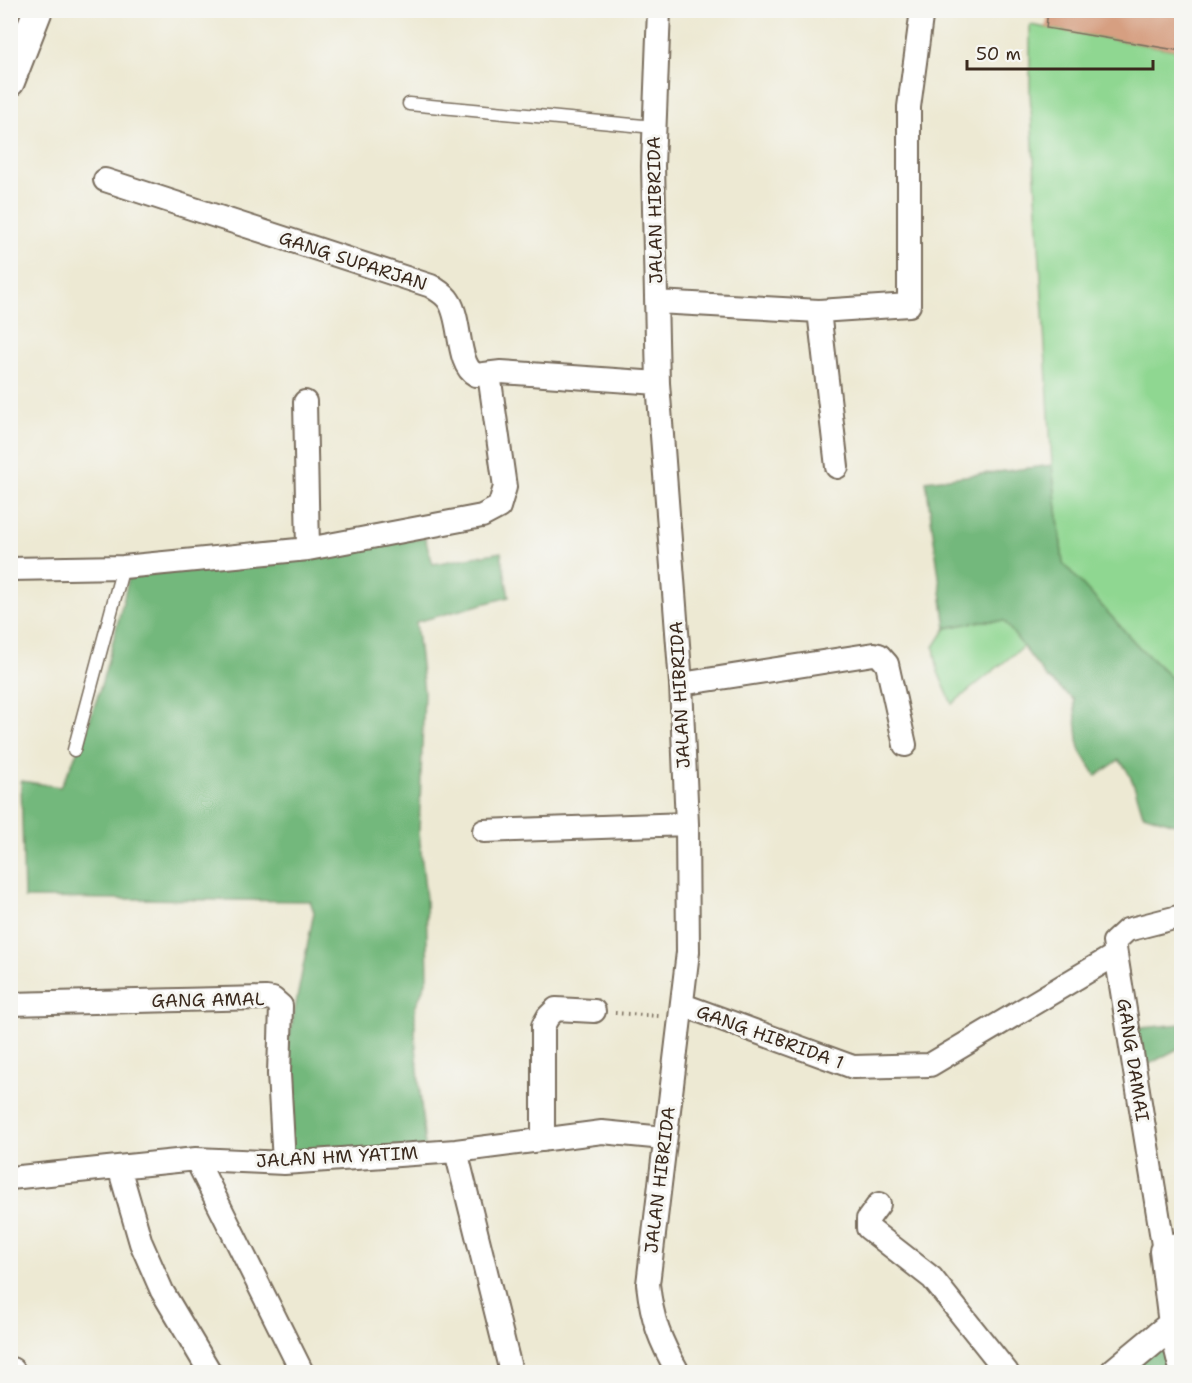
<svg xmlns="http://www.w3.org/2000/svg" width="1192" height="1383" viewBox="0 0 1192 1383" font-family="'Shantell Sans',sans-serif">
  <rect width="100%" height="100%" fill="#f6f6f2"/>
  <filter id="ink" filterUnits="userSpaceOnUse"><feTurbulence type="fractalNoise" baseFrequency=".0167" numOctaves="2"/><feDisplacementMap in="SourceGraphic" scale="12" xChannelSelector="R" yChannelSelector="G"/><feConvolveMatrix kernelMatrix="1 2 1 2 8 2 1 2 1" color-interpolation-filters="sRGB"/></filter>
  <filter id="wash" filterUnits="userSpaceOnUse"><feTurbulence type="fractalNoise" baseFrequency=".008" numOctaves="4" result="noise"/><feDisplacementMap in="SourceGraphic" scale="24" xChannelSelector="R" yChannelSelector="G"/><feGaussianBlur stdDeviation="1.35" result="paint"/><feColorMatrix in="noise" values="0 0 0 0 0 0 0 0 0 0 0 0 0 0 0 0 0 1.4 0 .05"/><feComposite in="paint" operator="in"/></filter>
  <g filter="url(#wash)">
    <rect width="100%" height="100%" fill="#ede9d3"/>
    <!-- green -->
    <path fill="#8fd791" stroke="#658058" stroke-width="1.5" d="M1030 25 1181 51V687L1138 646 1063 563 1052 465 1030 93Z
      M981 621H1004L1024 646 952 704 938 672 934 647 946 628Z"/>
    <!-- forest -->
    <path fill="#73b87b" stroke="#57714c" stroke-width="1.5" d="M1052 465 1063 563 1138 646 1181 687V826L1143 814C1137 796 1133 774 1119 760L1096 776 1079 748 1074 700 1046 677 1004 621H981L946 628 926 481Z
      M425 538 433 564 501 552 509 597 416 622 424 692 419 832 426 899 428 977 415 1008V1035L425 1148 291 1158 286 1054 314 912 310 901 24 898 21 781 60 787C96 722 111 649 129 577Z
      M1181 1024V1047L1138 1070 1131 1029Z
      M1161 1344 1180 1372H1121Z"/>
    <g id="blocks">
      <!-- building -->
      <path fill="#d69f81" d="M1048 10H1182V51L1046 28Z"/>
    </g>
  </g>
  <g filter="url(#ink)">
    <use href="#blocks" fill-opacity="0" stroke="#796d5d" stroke-width="1.5"/>
    <g fill="none" stroke-linecap="round" stroke-linejoin="round">
      <defs>
        <path id="service" d="M409 104 654 127
          M74 750 123 567"/>
        <path id="minor" d="M659 10 653 166 658 383 681 684 687 824 688 952 648 1284C652 1320 660 1341 678 1372
          M105 180 431 286C438 291 445 294 449 301 462 320 456 365 476 375L501 372 658 383
          M657 302 819 311 909 305V107L922 10
          M819 311 837 467
          M305 402 308 549
          M10 569 123 567 308 549 482 516 499 507 505 487 489 374
          M681 684 874 654 879 655 887 664 905 745
          M484 831 687 824
          M10 1004 266 998 273 999 281 1006 279 1074 284 1163
          M683 1005 853 1067 930 1065 1115 955
          M543 1140V1026L548 1017 556 1009 594 1011
          M456 1151 511 1372
          M196 1159 302 1372
          M119 1167 141 1243 162 1291 210 1372
          M10 1178 196 1159 284 1163 456 1151 602 1132 664 1138
          M879 1204 868 1219V1228L932 1278 1007 1372
          M1164 1251 1114 942 1127 930 1182 916"/>
        <path id="tertiary" d="M10 82 38 10
          M1182 1246 1164 1251 1173 1324 1182 1362
          M10 1372H11
          M1115 1372 1173 1324"/>
      </defs>
      <!-- service casing -->
      <use href="#service" stroke="#796d5d" stroke-width="15"/>
      <!-- minor casing -->
      <use href="#minor" stroke="#796d5d" stroke-width="26"/>
      <!-- tertiary casing -->
      <use href="#tertiary" stroke="#796d5d" stroke-width="32"/>
      <!-- path -->
      <path stroke="#796d5d" stroke-width="4" stroke-dasharray="1.5 4.5" stroke-linecap="butt" d="M615 1013 659 1016"/>
      <!-- service -->
      <use href="#service" stroke="#fff" stroke-width="12"/>
      <!-- minor -->
      <use href="#minor" stroke="#fff" stroke-width="22"/>
      <!-- tertiary -->
      <use href="#tertiary" stroke="#fff" stroke-width="28"/>
    </g>
  </g>
  <g text-anchor="middle" dominant-baseline="central" stroke-width="6" stroke-linejoin="round" paint-order="stroke">
    <!-- street labels -->
    <g font-size="18" fill="#3b2a1e" stroke="#f6f6f2">
      <text transform="translate(655 210) rotate(-91)">JALAN HIBRIDA</text>
      <text transform="translate(353 261) rotate(18)">GANG SUPARJAN</text>
      <text transform="translate(680 695) rotate(-93)">JALAN HIBRIDA</text>
      <text transform="translate(208 1000) rotate(-1)">GANG AMAL</text>
      <text transform="translate(770 1037) rotate(20)">GANG HIBRIDA 1</text>
      <text transform="translate(1133 1060) rotate(81)">GANG DAMAI</text>
      <text transform="translate(337 1157) rotate(-3)">JALAN HM YATIM</text>
      <text transform="translate(660 1180) rotate(-83)">JALAN HIBRIDA</text>
    </g>
  </g>
  <!-- margin -->
  <rect width="1192" height="1383" fill="none" stroke="#f6f6f2" stroke-width="36"/>
  <!-- scale -->
  <path d="M967 60v9h186v-9" fill="none" stroke="#3b2a1e" stroke-width="3"/>
  <text x="976" y="60" font-size="18" fill="#3b2a1e" stroke="#f6f6f2" stroke-width="4.5" paint-order="stroke">50 m</text>
</svg>
